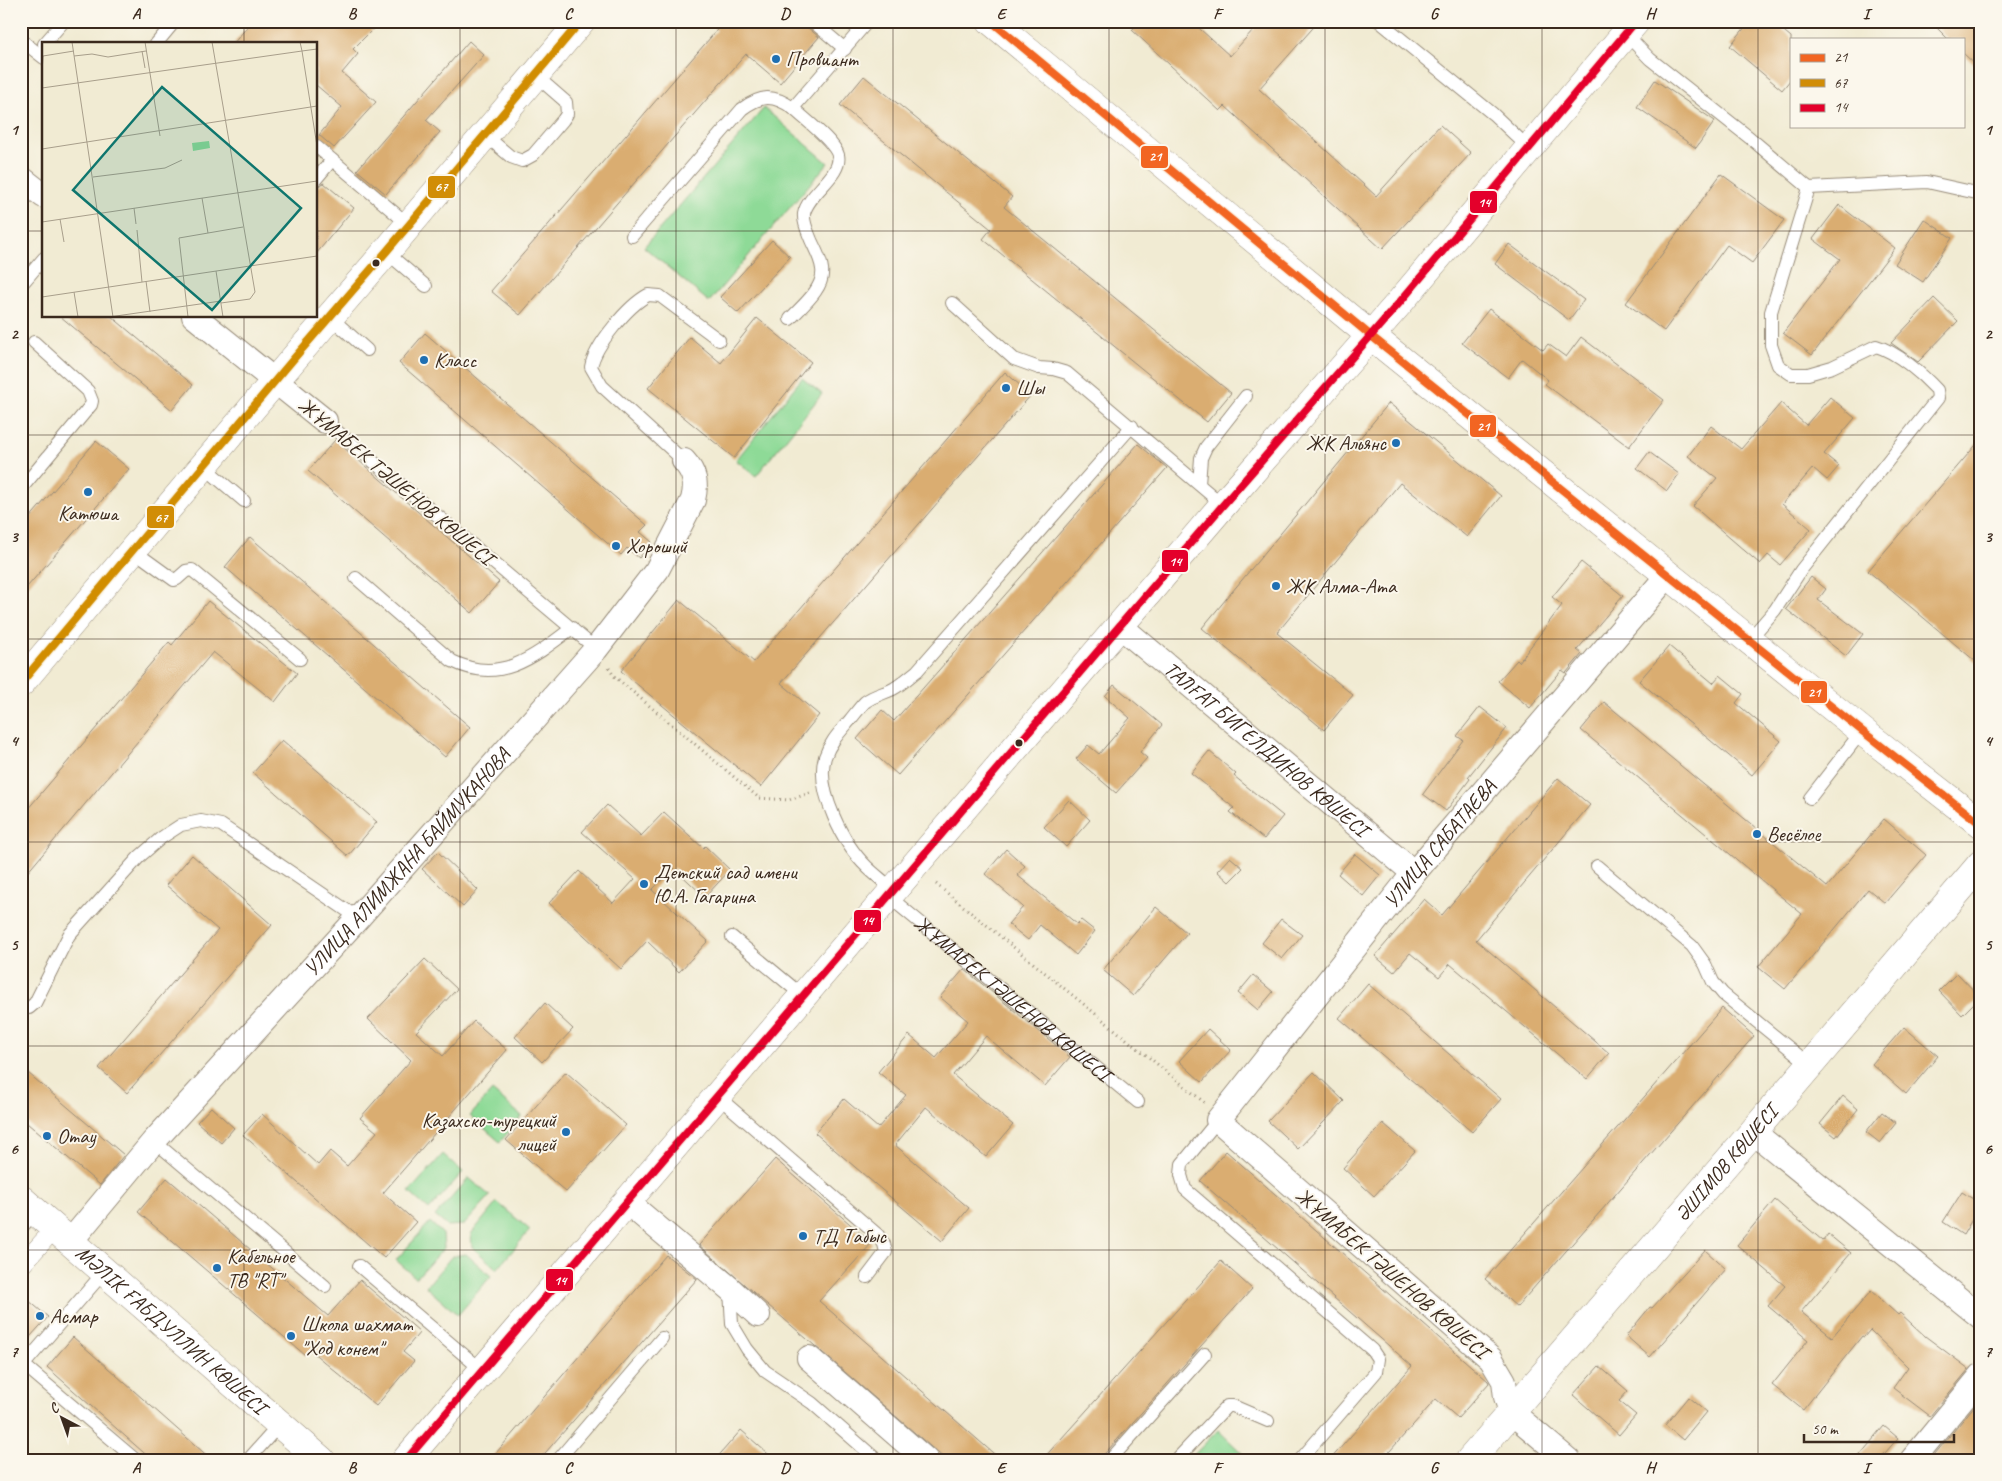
<svg xmlns="http://www.w3.org/2000/svg" width="2002" height="1481" viewBox="0 0 2002 1481" font-family="Caveat,sans-serif">
  <rect width="100%" height="100%" fill="#fbf7ec"/>
  <filter id="ink" filterUnits="userSpaceOnUse"><feTurbulence type="fractalNoise" baseFrequency=".02" numOctaves="2"/><feDisplacementMap in="SourceGraphic" scale="10" xChannelSelector="R" yChannelSelector="G"/><feConvolveMatrix kernelMatrix="1 2 1 2 8 2 1 2 1" color-interpolation-filters="sRGB"/></filter>
  <filter id="wash" filterUnits="userSpaceOnUse"><feTurbulence type="fractalNoise" baseFrequency=".0096" numOctaves="4" result="noise"/><feDisplacementMap in="SourceGraphic" scale="20" xChannelSelector="R" yChannelSelector="G"/><feGaussianBlur stdDeviation="1.12" result="paint"/><feColorMatrix in="noise" values="0 0 0 0 0 0 0 0 0 0 0 0 0 0 0 0 0 1.4 0 .05"/><feComposite in="paint" operator="in"/></filter>
  <g filter="url(#wash)">
    <rect width="100%" height="100%" fill="#f1ebd3"/>
    <!-- green -->
    <path fill="#8eda97" stroke="#64825a" d="M764 108 828 163 709 302 644 247Z
      M802 378 822 394 756 476 736 460Z
      M492 1091 522 1116 500 1142 470 1116Z
      M443 1154 463 1172 429 1210 409 1192Z
      M469 1178 490 1196 464 1225 447 1226 435 1216Z
      M497 1202 530 1230 497 1269 472 1247 471 1234Z
      M430 1222 443 1234 444 1248 416 1278 396 1260Z
      M466 1254 491 1276 458 1315 426 1287 452 1256Z
      M1218 1430 1249 1460H1189Z"/>
    <g id="blocks">
      <!-- building -->
      <path fill="#daad71" d="M252 21H381L353 49 358 54 342 73 376 102 334 148 319 135 342 107 316 85V44H233Z
        M706 21H804L807 27 819 37 780 83 746 54 520 315 491 291 717 30Z
        M1140 21H1191L1230 56 1261 21H1319L1259 89 1376 196 1440 125 1471 153 1382 249 1225 106 1220 111 1132 30Z
        M1750 21H1772L1791 37V79L1782 90 1730 46Z
        M1930 21H1981V70L1963 53V39H1948Z
        M469 41 484 55 426 120 440 132 386 194 357 170Z
        M864 76 1012 197 1004 207 1231 393 1207 422 983 239 991 229 840 105Z
        M1655 80 1715 121 1696 148 1637 107Z
        M1721 174 1784 220 1752 263 1727 245 1664 331 1626 303Z
        M324 183 354 208 316 254V187Z
        M1839 205 1895 248 1812 355 1783 333 1840 259 1813 239Z
        M1924 219 1952 238 1923 282 1895 264Z
        M772 240 790 257 738 313 720 297Z
        M1509 244 1584 300 1569 320 1495 264Z
        M1934 298 1958 321 1918 362 1891 343Z
        M1489 309 1543 350 1548 344 1566 357 1581 337 1664 400 1629 447 1545 384 1548 380 1522 359 1508 378 1462 343Z
        M60 316H111L193 385 172 410Z
        M757 318 811 362 734 458 648 388 690 337 721 363Z
        M425 333 647 525 640 532 652 542 639 558 627 548 621 555 399 363Z
        M1005 372 1031 395 781 683 819 715 761 787 621 671 679 600 754 662Z
        M1830 397 1855 418 1824 454 1839 466 1827 480 1813 468 1782 504 1811 529 1780 565 1768 555 1760 564 1693 506 1717 478 1688 456 1711 426 1741 449 1781 403 1806 425Z
        M1389 403 1501 496 1467 537 1400 483 1277 633 1353 695 1324 730 1202 628Z
        M1981 439V666L1868 571Z
        M335 440 499 582 472 613 308 471Z
        M96 441 129 469 21 594V528Z
        M1138 444 1167 468 898 775 857 739 882 710 894 721Z
        M1649 452 1679 474 1667 491 1637 468Z
        M250 537 470 727 445 757 225 567Z
        M1581 562 1623 596 1577 650 1582 654 1566 673 1562 670 1530 708 1498 681 1517 660 1519 662 1562 605 1552 597Z
        M1811 577 1826 589 1818 600 1863 634 1846 656 1786 609Z
        M208 601 297 673 275 702 213 652 21 880V817L169 642 172 645Z
        M1669 646 1713 683 1720 675 1743 694 1736 703 1781 741 1752 775 1639 681Z
        M1114 685 1162 725 1140 752 1147 758 1116 793 1076 759 1088 745 1099 754 1130 718 1105 696Z
        M1604 702 1827 887 1884 819 1926 855 1885 903 1868 889 1785 989 1758 967 1802 914 1581 730Z
        M1480 707 1507 728 1468 777 1470 779 1446 811 1423 794 1463 740 1457 736Z
        M282 740 377 822 348 856 253 773Z
        M1209 751 1236 774 1234 776 1283 816 1264 839 1230 812 1234 808 1191 773Z
        M1558 778 1590 805 1476 940 1609 1053 1587 1079 1450 964 1439 977 1410 953 1394 972 1375 956 1424 899 1442 915Z
        M1069 800 1090 820 1066 847 1044 827Z
        M607 805 641 836 664 812 703 848 705 846 730 870 705 897 674 868 652 890 708 941 679 972 647 941 621 969 549 903 579 871 613 903 635 879 582 832Z
        M1006 849 1025 866 1017 875 1077 924 1081 920 1095 931 1076 955 1040 925 1028 940 1008 924 1023 907 985 874Z
        M438 852 478 890 463 907 422 869Z
        M1355 854 1380 875 1363 896 1338 874Z
        M192 855 272 925 127 1093 99 1068 218 930 166 885Z
        M1230 857 1243 868 1229 882 1217 871Z
        M1156 907 1187 933 1133 996 1103 970Z
        M1281 919 1302 935 1282 959 1262 943Z
        M425 959 457 989 416 1032 443 1056 474 1021 507 1050 383 1193 416 1222 384 1258 243 1135 262 1114 318 1165 330 1151 347 1166 377 1132 360 1118 411 1060 368 1019Z
        M964 969 1070 1057 1045 1086 986 1036 953 1075 1013 1125 986 1157 926 1107 895 1145 969 1208 942 1241 815 1133 844 1099 878 1128 906 1095 878 1072 909 1035 936 1058 968 1021 940 997Z
        M1957 973 1980 997 1962 1015 1939 991Z
        M1253 975 1273 992 1258 1010 1238 993Z
        M1368 984 1501 1099 1472 1132 1339 1018Z
        M545 1003 573 1029 542 1062 515 1037Z
        M1722 1008 1754 1036 1517 1307 1485 1279Z
        M1904 1027 1938 1056 1906 1094 1872 1064Z
        M1208 1029 1231 1050 1202 1082 1179 1061Z
        M21 1067 124 1155 100 1185 21 1118Z
        M566 1072 626 1125 566 1192 506 1140Z
        M1314 1072 1344 1101 1298 1149 1268 1121Z
        M1843 1096 1858 1109 1836 1137 1820 1124Z
        M211 1107 234 1128 221 1143 197 1122Z
        M1882 1112 1896 1123 1880 1143 1866 1132Z
        M1383 1123 1415 1151 1374 1196 1343 1168Z
        M1226 1151 1488 1381 1489 1383 1458 1418 1436 1399 1382 1460H1330L1412 1366 1200 1181Z
        M775 1159 872 1243 819 1301 1001 1460H946L699 1245Z
        M167 1178 328 1316 360 1280 420 1332 403 1352 414 1361 376 1406 310 1350 305 1355 138 1212Z
        M1962 1192 1981 1204 1963 1235 1943 1222Z
        M1775 1200 1823 1241 1828 1234 1851 1253 1801 1312 1832 1337 1871 1291 1898 1315 1900 1313 1925 1336 1969 1369 1930 1416 1893 1388 1908 1367 1870 1330 1864 1337 1862 1336 1803 1410 1772 1385 1808 1340 1768 1306 1785 1286 1737 1245Z
        M1705 1250 1726 1269 1650 1357 1626 1336 1650 1307 1652 1308Z
        M666 1255 697 1279 539 1460H490Z
        M1221 1261 1252 1289 1099 1460H1042Z
        M21 1294 48 1317 21 1347Z
        M73 1337 212 1460H152L47 1367Z
        M1599 1366 1628 1391 1619 1401 1636 1415 1619 1435 1573 1395Z
        M1688 1397 1706 1412 1683 1440 1665 1425Z
        M1981 1398V1460H1930Z
        M1884 1426 1898 1438 1879 1460H1856Z
        M741 1430 775 1460H715Z"/>
    </g>
  </g>
  <g filter="url(#ink)">
    <use href="#blocks" fill-opacity="0" stroke="#968a78" stroke-width="1"/>
    <g fill="none" stroke-linecap="round" stroke-linejoin="round">
      <defs>
        <g id="service">
          <path d="M812 21 845 49"/>
          <path d="M1379 21 1493 114 1530 149"/>
          <path d="M1626 34 1650 59 1750 138 1809 188 1927 182 1981 194"/>
          <path d="M21 40 44 58"/>
          <path d="M44 44 64 21"/>
          <path d="M156 44 175 21"/>
          <path d="M485 135 511 157 522 161 533 155 563 120 567 114 566 102 535 75"/>
          <path d="M317 147 409 225"/>
          <path d="M316 179 332 160"/>
          <path d="M632 236 742 109C761 95 773 94 793 108"/>
          <path d="M386 252 426 286"/>
          <path d="M21 285 44 258"/>
          <path d="M952 303 1014 359 1039 368 1053 369 1067 373 1223 505"/>
          <path d="M330 317 367 350"/>
          <path d="M790 319C802 306 825 288 822 269 821 259 815 249 811 240 808 232 803 223 804 214 807 194 843 175 838 155 834 141 804 119 793 108L868 21"/>
          <path d="M325 421 596 649"/>
          <path d="M684 461 602 386 591 367C595 345 628 306 648 295L660 296 719 340"/>
          <path d="M203 466 244 501"/>
          <path d="M1199 484 1201 458 1206 447 1246 396"/>
          <path d="M21 489 91 405 92 401 88 391 34 342"/>
          <path d="M134 551 174 580 177 579 186 571 192 570 300 659"/>
          <path d="M356 578 452 661C500 685 534 657 572 628"/>
          <path d="M1749 640 1775 610 1801 570 1938 398 1937 390C1922 374 1897 352 1876 346L1832 367 1808 374H1791L1778 365 1771 345V312L1809 188"/>
          <path d="M1810 798 1862 731"/>
          <path d="M1597 866 1692 946 1705 964 1713 982 1723 994 1810 1065"/>
          <path d="M893 890C885 882 875 875 867 867 844 845 815 790 825 757 830 742 840 732 850 720 855 714 860 707 865 702 874 695 883 694 893 689 901 685 909 677 917 671L1132 426"/>
          <path id="s1" d="M888 896 1138 1102"/>
          <path d="M732 937 803 996"/>
          <path d="M21 1008H29L35 1003 69 935 139 857 161 838 181 825 201 821 221 825 358 918"/>
          <path d="M717 1096 878 1235 884 1244 886 1252 867 1277"/>
          <path d="M1218 1120 1182 1164 1181 1175 1185 1189 1372 1350 1378 1359 1376 1372 1300 1460"/>
          <path d="M154 1141 325 1286"/>
          <path d="M21 1228 36 1212"/>
          <path d="M359 1266 483 1371"/>
          <path d="M730 1290 732 1324 747 1349 765 1371 812 1403 877 1460"/>
          <path d="M24 1365 136 1460"/>
          <path d="M21 1368 104 1272"/>
          <path d="M248 1460 280 1424"/>
          <path d="M558 1460 662 1338"/>
          <path d="M1110 1460 1205 1354"/>
          <path d="M1176 1460 1227 1406H1233L1268 1421"/>
        </g>
        <path id="pedestrian" d="M21 1266 55 1228"/>
        <g id="minor">
          <path d="M21 178 44 196"/>
          <path d="M194 316 325 421"/>
          <path id="s2" d="M1120 626 1414 873"/>
          <path d="M1753 1132 1981 1317"/>
          <path d="M627 1202 729 1288 758 1315"/>
          <path id="s3" d="M70 1242 154 1141 358 918 596 649 657 570 693 500C697 484 695 473 684 461"/>
          <path d="M809 1358 926 1460"/>
          <path id="s4" d="M1568 1460 1511 1412 1506 1397 1504 1381 1491 1359 1218 1120 1414 873 1669 574"/>
          <path d="M1912 1460 1981 1376"/>
        </g>
        <g id="tertiary">
          <path d="M991 21 1370 335 1862 731 1981 824"/>
          <path d="M21 683 296 356 386 252 581 21"/>
          <path id="s5" d="M21 1199 321 1460"/>
          <path d="M406 1460 1223 505 1400 302 1636 21"/>
          <path id="s6" d="M1470 1460 1753 1132 1981 864"/>
        </g>
      </defs>
      <!-- service casing -->
      <use href="#service" stroke="#968a78" stroke-width="14"/>
      <!-- pedestrian casing -->
      <use href="#pedestrian" stroke="#968a78" stroke-width="19"/>
      <!-- minor casing -->
      <use href="#minor" stroke="#968a78" stroke-width="26"/>
      <!-- tertiary casing -->
      <use href="#tertiary" stroke="#968a78" stroke-width="29"/>
      <!-- path -->
      <path stroke="#968a78" stroke-width="3" stroke-dasharray="1 4" stroke-linecap="butt" d="M609 668 614 676 759 798 789 800 810 793
        M936 884 1205 1103"/>
      <!-- service -->
      <use href="#service" stroke="#fff" stroke-width="12"/>
      <!-- pedestrian -->
      <use href="#pedestrian" stroke="#fff" stroke-width="18"/>
      <!-- minor -->
      <use href="#minor" stroke="#fff" stroke-width="24"/>
      <!-- tertiary -->
      <use href="#tertiary" stroke="#fff" stroke-width="28"/>
      <defs>
        <path id="bus-1" d="M991 21 1370 335 1862 731 1981 824"/>
        <path id="bus-2" d="M21 683 296 356 386 252 581 21"/>
        <path id="bus-3" d="M406 1460 1223 505 1400 302 1636 21"/>
      </defs>
      <!-- bus-1 casing -->
      <use href="#bus-1" stroke="#fbf7ec" stroke-width="11"/>
      <!-- bus-2 casing -->
      <use href="#bus-2" stroke="#fbf7ec" stroke-width="11"/>
      <!-- bus-3 casing -->
      <use href="#bus-3" stroke="#fbf7ec" stroke-width="11"/>
      <!-- bus-1 -->
      <use href="#bus-1" stroke="#f26522" stroke-width="8"/>
      <!-- bus-2 -->
      <use href="#bus-2" stroke="#d18d06" stroke-width="8"/>
      <!-- bus-3 -->
      <use href="#bus-3" stroke="#e4002b" stroke-width="8"/>
    </g>
  </g>
  <!-- grid -->
  <path fill="none" stroke="#3b2a1e" stroke-width="1" stroke-opacity="0.55" d="M244 21V44M460 21V1460M676 21V1460M893 21V1460M1109 21V1460M1325 21V1460M1542 21V1460M1758 21V1460M21 231H44M316 231H1981M244 316V1460M21 435H1981M21 639H1981M21 842H1981M21 1046H1981M21 1250H1981"/>
  <!-- markers -->
  <g fill="#1f6fb2" stroke="#fbf7ec" stroke-width="2">
    <circle cx="776" cy="59" r="5"/>
    <circle cx="424" cy="360" r="5"/>
    <circle cx="1006" cy="388" r="5"/>
    <circle cx="1396" cy="443" r="5"/>
    <circle cx="88" cy="492" r="5"/>
    <circle cx="616" cy="546" r="5"/>
    <circle cx="1276" cy="586" r="5"/>
    <circle cx="1757" cy="834" r="5"/>
    <circle cx="644" cy="884" r="5"/>
    <circle cx="566" cy="1132" r="5"/>
    <circle cx="47" cy="1136" r="5"/>
    <circle cx="803" cy="1236" r="5"/>
    <circle cx="217" cy="1268" r="5"/>
    <circle cx="40" cy="1316" r="5"/>
    <circle cx="291" cy="1336" r="5"/>
  </g>
  <g fill="#3b2a1e" stroke="#fbf7ec" stroke-width="2">
    <circle cx="376" cy="263" r="4.5"/>
    <circle cx="1019" cy="743" r="4.5"/>
  </g>
  <g text-anchor="middle" dominant-baseline="central" stroke-width="4" stroke-linejoin="round" paint-order="stroke">
    <!-- poi labels -->
    <g font-size="21" fill="#3b2a1e" stroke="#fbf7ec" text-anchor="start">
      <text x="786" y="59">Провиант</text>
      <text x="434" y="360">Класс</text>
      <text x="1016" y="388">Шы</text>
      <text x="1386" y="443" text-anchor="end">ЖК Альянс</text>
      <text x="88" y="513" text-anchor="middle">Катюша</text>
      <text x="626" y="546">Хороший</text>
      <text x="1286" y="586">ЖК Алма-Ата</text>
      <text x="1767" y="834">Весёлое</text>
      <text x="654" y="872">Детский сад имени<tspan x="654" dy="24">Ю.А. Гагарина</tspan></text>
      <text x="556" y="1120" text-anchor="end">Казахско-турецкий<tspan x="556" dy="24">лицей</tspan></text>
      <text x="57" y="1136">Отау</text>
      <text x="813" y="1236">ТД Табыс</text>
      <text x="227" y="1256">Кабельное<tspan x="227" dy="24">ТВ "RT"</tspan></text>
      <text x="50" y="1316">Асмар</text>
      <text x="301" y="1324">Школа шахмат<tspan x="301" dy="24">"Ход конем"</tspan></text>
    </g>
    <!-- street labels -->
    <g font-size="21" fill="#3b2a1e" stroke="#fbf7ec">
      <text transform="translate(396 481) rotate(40)">ЖҰМАБЕК ТӘШЕНОВ КӨШЕСІ</text>
      <text stroke="none"><textPath href="#s2" startOffset="191">ТАЛҒАТ БИГЕЛДИНОВ КӨШЕСІ</textPath></text>
      <text stroke="none"><textPath href="#s4" startOffset="849">УЛИЦА САБАТАЕВА</textPath></text>
      <text stroke="none"><textPath href="#s3" startOffset="508">УЛИЦА АЛИМЖАНА БАЙМУКАНОВА</textPath></text>
      <text stroke="none"><textPath href="#s1" startOffset="161">ЖҰМАБЕК ТӘШЕНОВ КӨШЕСІ</textPath></text>
      <text stroke="none"><textPath href="#s6" startOffset="392">ӘШІМОВ КӨШЕСІ</textPath></text>
      <text transform="translate(1392 1273) rotate(41)">ЖҰМАБЕК ТӘШЕНОВ КӨШЕСІ</text>
      <text stroke="none"><textPath href="#s5" startOffset="199">МӘЛІК ҒАБДУЛЛИН КӨШЕСІ</textPath></text>
    </g>
  </g>
  <!-- overview -->
  <g transform="translate(42 42)">
    <rect width="275" height="275" fill="#f1ebd3"/>
    <path d="M167 99 168 106 151 109 150 101Z" fill="#8eda97"/>
    <path fill="none" stroke="#a89e8b" stroke-width="1" d="M30 0 71 275M103 0 118 94M170 0 213 250 208 257 179 261M258 0 260 9 275 7M100 9 103 26M32 14 50 12 66 15 104 9M0 31 1 14 32 9M0 46 260 9 275 104M0 107 275 64M51 135 123 126 140 118M160 156 166 191M92 166 94 182M18 177 22 200M0 180 275 139M95 188 100 240M174 229 181 275M104 239 108 270M32 250 36 275M0 255 275 214M67 275 179 259M146 275 137 196 201 185"/>
    <path fill="#0f766e" fill-opacity="0.15" stroke="#0f766e" stroke-width="2.5" d="M120 45 259 166 170 268 31 148Z"/>
    <rect width="275" height="275" fill="none" stroke="#3b2a1e" stroke-width="2.5"/>
  </g>
  <g stroke="#fbf7ec" stroke-width="2">
    <rect x="1140" y="145" width="29" height="24" rx="5" fill="#f26522"/>
    <rect x="427" y="175" width="29" height="24" rx="5" fill="#d18d06"/>
    <rect x="1469" y="190" width="29" height="24" rx="5" fill="#e4002b"/>
    <rect x="1469" y="414" width="28" height="24" rx="5" fill="#f26522"/>
    <rect x="146" y="505" width="29" height="24" rx="5" fill="#d18d06"/>
    <rect x="1161" y="549" width="28" height="24" rx="5" fill="#e4002b"/>
    <rect x="1800" y="680" width="28" height="24" rx="5" fill="#f26522"/>
    <rect x="853" y="909" width="29" height="24" rx="5" fill="#e4002b"/>
    <rect x="545" y="1268" width="29" height="24" rx="5" fill="#e4002b"/>
  </g>
  <g font-size="14" text-anchor="middle" font-weight="bold" fill="#fff">
    <text x="1155" y="161">21</text>
    <text x="441" y="191">67</text>
    <text x="1484" y="207">14</text>
    <text x="1483" y="431">21</text>
    <text x="161" y="522">67</text>
    <text x="1175" y="566">14</text>
    <text x="1814" y="697">21</text>
    <text x="867" y="925">14</text>
    <text x="560" y="1285">14</text>
  </g>
  <!-- margin -->
  <rect width="2002" height="1481" fill="none" stroke="#fbf7ec" stroke-width="55"/>
  <!-- legend -->
  <rect x="1790" y="38" width="175" height="90" fill="#fbf7ec" stroke="#aea59a"/>
  <rect x="1800" y="54" width="25" height="8" fill="#f26522" stroke="#aea59a"/>
  <text x="1834" y="62" font-size="15" fill="#3b2a1e">21</text>
  <rect x="1800" y="79" width="25" height="8" fill="#d18d06" stroke="#aea59a"/>
  <text x="1834" y="88" font-size="15" fill="#3b2a1e">67</text>
  <rect x="1800" y="104" width="25" height="8" fill="#e4002b" stroke="#aea59a"/>
  <text x="1834" y="112" font-size="15" fill="#3b2a1e">14</text>
  <!-- north arrow -->
  <g transform="translate(62 1418) rotate(319)" stroke="#fbf7ec" stroke-width="4" paint-order="stroke">
  <path d="M0-4L9 19L0 12L-9 19Z" fill="#3b2a1e"/>
  <text y="-8" font-size="14" font-weight="bold" text-anchor="middle" fill="#3b2a1e">С</text>
  </g>
  <!-- scale -->
  <path d="M1804 1434v8h150v-8" fill="none" stroke="#3b2a1e" stroke-width="2.5"/>
  <text x="1812" y="1434" font-size="15" fill="#3b2a1e" stroke="#fbf7ec" stroke-width="4" paint-order="stroke">50 m</text>
  <rect x="28" y="28" width="1946" height="1426" fill="none" stroke="#3b2a1e" stroke-width="2"/>
  <g font-size="16" text-anchor="middle" font-weight="bold" fill="#3b2a1e">
    <text x="136" y="19">A</text>
    <text x="352" y="19">B</text>
    <text x="568" y="19">C</text>
    <text x="785" y="19">D</text>
    <text x="1001" y="19">E</text>
    <text x="1217" y="19">F</text>
    <text x="1434" y="19">G</text>
    <text x="1650" y="19">H</text>
    <text x="1866" y="19">I</text>
    <text x="14" y="135">1</text>
    <text x="1988" y="135">1</text>
    <text x="14" y="339">2</text>
    <text x="1988" y="339">2</text>
    <text x="14" y="542">3</text>
    <text x="1988" y="542">3</text>
    <text x="14" y="746">4</text>
    <text x="1988" y="746">4</text>
    <text x="14" y="950">5</text>
    <text x="1988" y="950">5</text>
    <text x="14" y="1154">6</text>
    <text x="1988" y="1154">6</text>
    <text x="14" y="1357">7</text>
    <text x="1988" y="1357">7</text>
    <text x="136" y="1473">A</text>
    <text x="352" y="1473">B</text>
    <text x="568" y="1473">C</text>
    <text x="785" y="1473">D</text>
    <text x="1001" y="1473">E</text>
    <text x="1217" y="1473">F</text>
    <text x="1434" y="1473">G</text>
    <text x="1650" y="1473">H</text>
    <text x="1866" y="1473">I</text>
  </g>
</svg>
